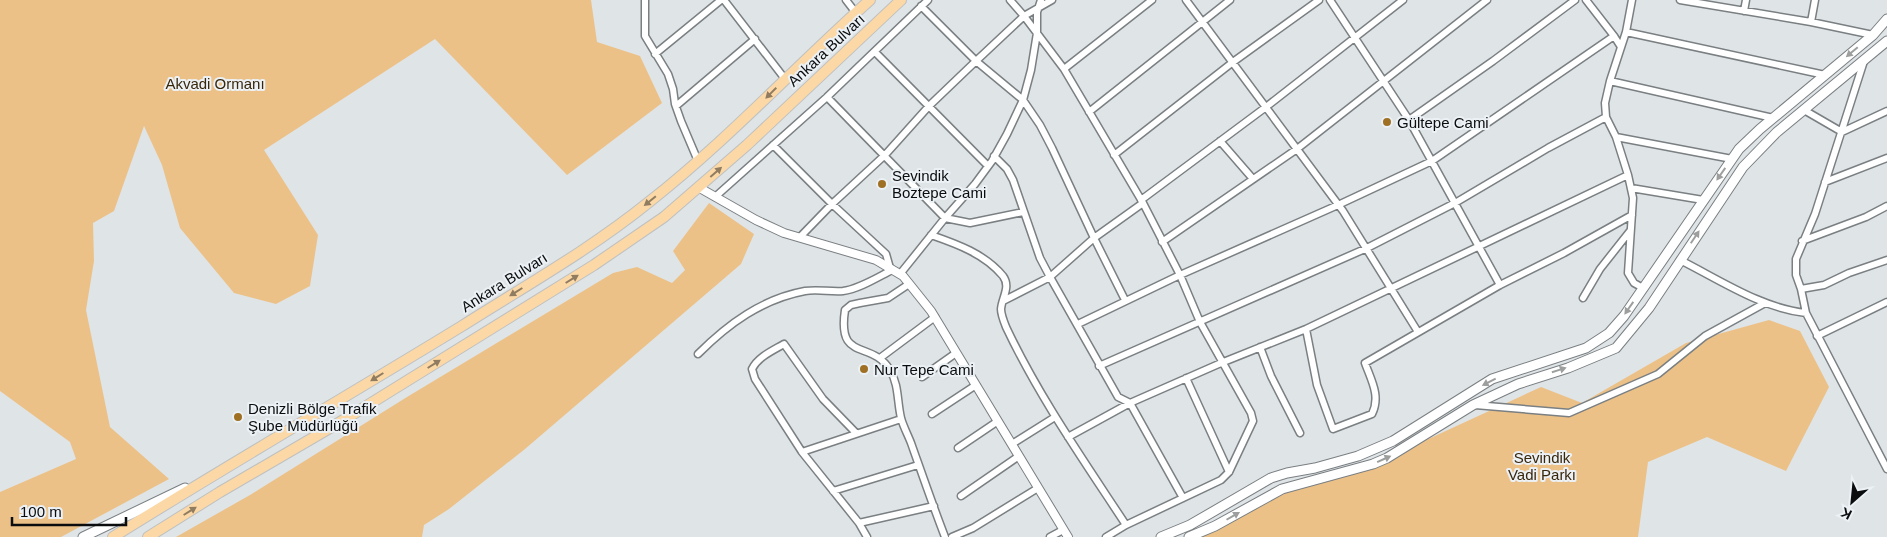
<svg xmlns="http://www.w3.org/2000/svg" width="1887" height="537" viewBox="0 0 1887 537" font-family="Helvetica,sans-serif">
  <rect width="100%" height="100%" fill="#dfe4e7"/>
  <!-- green -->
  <path fill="#ecc188" d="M0 0H591L597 42 640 56 662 103 567 175 435 39 264 150 318 235 310 286 276 304 234 293 180 228 162 165 144 126 114 211 93 223 94 261 86 310 110 427 169 479 61 537H0V492L76 459 70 442 0 391Z
    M709 203 754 234 741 264 525 449 449 509 424 525 422 537H176L250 495 407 397 613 273 637 267 672 283 685 270 673 251Z
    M1769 320 1800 331 1829 387 1786 471 1707 437 1648 462 1638 537H1189L1256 503 1328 476 1387 458 1541 387 1582 403 1686 343Z"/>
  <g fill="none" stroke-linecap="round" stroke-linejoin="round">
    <defs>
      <path id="minor" d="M645 0V36L668 74 673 89 675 104 681 121 698 161
        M724 0 785 79
        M846 0 856 13
        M1010 0 1024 16 1064 69 1143 203 1180 275 1200 322 1251 413 1253 421 1229 472 1221 480 1126 525 1106 537
        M1186 0 1343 211 1418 332
        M1330 0 1409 120 1500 285
        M1586 0 1614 36 1621 47
        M1632 0 1626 32 1610 81 1605 103 1606 117 1616 137 1628 175 1633 198 1628 273 1634 283 1643 288
        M1680 0 1811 22 1873 35
        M921 6 976 61 1023 100 1040 125 1052 148 1094 238 1125 300
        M1744 11 1746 0
        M1811 22 1815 0
        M1626 32 1825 75
        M875 52 988 166
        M655 54 721 0
        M1864 61 1815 214 1796 259V275L1801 289 1806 313 1887 469
        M1064 69 1152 0
        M1610 81 1773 118
        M827 97 945 218 970 223 1023 212
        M676 106 755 39
        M1804 110 1842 132
        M1089 112 1230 0
        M1409 120 1493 61 1575 0
        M1842 132 1887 111
        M1616 137 1732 159
        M1220 141 1253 179
        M773 145 832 204 886 254 890 268
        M1114 155 1233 62 1319 0
        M994 156 1007 169 1013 180 1040 258 1050 277 1118 397 1130 403 1183 498
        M1825 182 1887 158
        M1631 188 1703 200
        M715 197 827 97 928 0
        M1141 200 1266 107 1403 0
        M931 235C957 244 985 254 1003 276 1011 287 1002 297 1001 309 1001 314 1004 322 1006 327 1039 397 1084 461 1126 525
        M800 237 832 204 885 155 929 106 976 61 1024 16 1052 0
        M1802 241 1866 217 1887 206
        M1162 242 1297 149 1487 0
        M1680 260C1720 280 1761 308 1806 313
        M900 274 945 218 975 184 992 161 1007 134 1023 100 1031 70 1037 33V12L1041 0
        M909 284 888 298 860 303 851 305 845 310C837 363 871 339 890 370 899 385 897 401 901 418 903 426 908 435 911 443 922 474 933 506 945 537
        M1801 289 1824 285 1849 273 1887 260
        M1583 298 1600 269 1630 231
        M1003 301 1050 277 1094 238 1143 203
        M1078 324 1180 275 1338 205 1432 161 1614 36
        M1306 329 1317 385 1333 429 1372 414C1381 396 1371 380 1365 363L1500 285 1564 253 1632 215
        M1817 336 1887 302
        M1260 347 1271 376 1300 433
        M698 354C728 324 762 299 805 291 818 289 830 292 843 291 859 289 878 277 892 270
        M880 358 935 317
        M1099 366 1367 248 1455 203 1548 148 1606 117
        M922 377 956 353
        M1186 378 1229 472
        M1475 405 1569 413 1658 374 1705 336 1765 303
        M932 414 976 385
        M856 433 823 399 784 344C772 351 758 357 752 369L755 379 802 452 901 419
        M1068 437 1130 403 1221 363 1306 329 1628 175
        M1012 444 1055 417
        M958 448 998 421
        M802 452 859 523 867 537
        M833 491 918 465
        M961 496 1019 456
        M859 523 934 506
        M952 537 973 528 1038 488
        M1050 537 1063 530"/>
      <path id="tertiary" d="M698 187 756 220 784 233 876 260 903 276 931 311 1068 537"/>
      <path id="secondary" d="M83 537 185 488
        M1161 537 1190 525 1271 478 1287 473 1315 468 1358 456 1393 441 1492 379 1586 348 1609 333 1624 316 1739 149 1760 129 1873 35 1887 19
        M1189 537 1215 526 1282 489 1373 464 1387 458 1473 405 1518 384 1568 368 1616 348 1649 308 1743 167 1777 132 1887 41"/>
      <path id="primary" d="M113 537C228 465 346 397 462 326 525 286 591 249 649 202 728 140 796 66 870 0
        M148 537 220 492 347 418 594 265 664 217 747 145 901 0"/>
    </defs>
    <!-- minor casing -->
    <use href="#minor" stroke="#7a7f82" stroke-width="9"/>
    <!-- tertiary casing -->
    <use href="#tertiary" stroke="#7a7f82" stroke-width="10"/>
    <!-- secondary casing -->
    <use href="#secondary" stroke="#7a7f82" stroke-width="11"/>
    <!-- primary casing -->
    <use href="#primary" stroke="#bfc0c0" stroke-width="12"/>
    <!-- minor -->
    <use href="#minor" stroke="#fff" stroke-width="6"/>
    <!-- tertiary -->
    <use href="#tertiary" stroke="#fff" stroke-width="8"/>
    <!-- secondary -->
    <use href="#secondary" stroke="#fff" stroke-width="9"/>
    <!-- primary -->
    <use href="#primary" stroke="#fbd8a5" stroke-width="10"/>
  </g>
  <!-- one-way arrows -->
  <defs><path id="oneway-solid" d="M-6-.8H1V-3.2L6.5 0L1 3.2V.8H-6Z" transform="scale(1.25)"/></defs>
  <g fill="#9d9e9e">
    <use href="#oneway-solid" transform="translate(1852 52) rotate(140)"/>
    <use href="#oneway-solid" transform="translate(1721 174) rotate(125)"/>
    <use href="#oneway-solid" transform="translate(1695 237) rotate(-56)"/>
    <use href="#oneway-solid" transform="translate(1629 308) rotate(125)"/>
    <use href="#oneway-solid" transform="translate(1559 370) rotate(-18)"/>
    <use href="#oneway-solid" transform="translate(1489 382) rotate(153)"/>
    <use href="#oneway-solid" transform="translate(1384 459) rotate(-24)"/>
    <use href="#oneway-solid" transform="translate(1233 516) rotate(-30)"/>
  </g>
  <g fill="#8f7c61">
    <use href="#oneway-solid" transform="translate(771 93) rotate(135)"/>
    <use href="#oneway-solid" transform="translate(716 172) rotate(-41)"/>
    <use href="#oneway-solid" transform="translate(650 201) rotate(141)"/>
    <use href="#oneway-solid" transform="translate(572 279) rotate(-32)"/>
    <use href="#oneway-solid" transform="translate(516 292) rotate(148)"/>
    <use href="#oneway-solid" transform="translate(434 364) rotate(-32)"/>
    <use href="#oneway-solid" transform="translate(377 377) rotate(148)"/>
    <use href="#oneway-solid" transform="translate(190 511) rotate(-32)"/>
  </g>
  <!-- markers -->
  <g fill="#9f7023" stroke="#ecf1f5" stroke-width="2">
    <circle cx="1387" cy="122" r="5"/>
    <circle cx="882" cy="184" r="5"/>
    <circle cx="864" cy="369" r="5"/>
    <circle cx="238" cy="417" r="5"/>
  </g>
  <g text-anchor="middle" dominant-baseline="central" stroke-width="4" stroke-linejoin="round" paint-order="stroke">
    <!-- street labels -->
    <g font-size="15" fill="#0a0c0d" stroke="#ecf1f5">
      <text transform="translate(826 50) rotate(-43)">Ankara Bulvarı</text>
      <text transform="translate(504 282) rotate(-32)">Ankara Bulvarı</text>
    </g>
    <!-- park labels -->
    <g font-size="15" fill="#39270c" stroke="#ecf1f5">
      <text x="215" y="83">Akvadi Ormanı</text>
      <text x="1542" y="457">Sevindik<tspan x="1542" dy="17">Vadi Parkı</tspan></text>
    </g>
    <!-- poi labels -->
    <g font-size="15" fill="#0a0c0d" stroke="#ecf1f5" text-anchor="start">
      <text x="1397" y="122">Gültepe Cami</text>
      <text x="892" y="175">Sevindik<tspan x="892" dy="17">Boztepe Cami</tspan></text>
      <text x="874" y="369">Nur Tepe Cami</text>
      <text x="248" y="408">Denizli Bölge Trafik<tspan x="248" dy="17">Şube Müdürlüğü</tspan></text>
    </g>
  </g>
  <!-- north arrow -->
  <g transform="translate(1852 502) rotate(207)" stroke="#ecf1f5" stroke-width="4" paint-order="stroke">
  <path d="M0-4L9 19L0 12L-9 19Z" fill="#0a0c0d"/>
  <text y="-8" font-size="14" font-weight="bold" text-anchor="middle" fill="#0a0c0d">K</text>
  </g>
  <!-- scale -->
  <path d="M12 517v8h114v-8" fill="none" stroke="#0a0c0d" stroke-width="2.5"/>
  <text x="20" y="517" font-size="15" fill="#0a0c0d" stroke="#ecf1f5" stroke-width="4" paint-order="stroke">100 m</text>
</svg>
